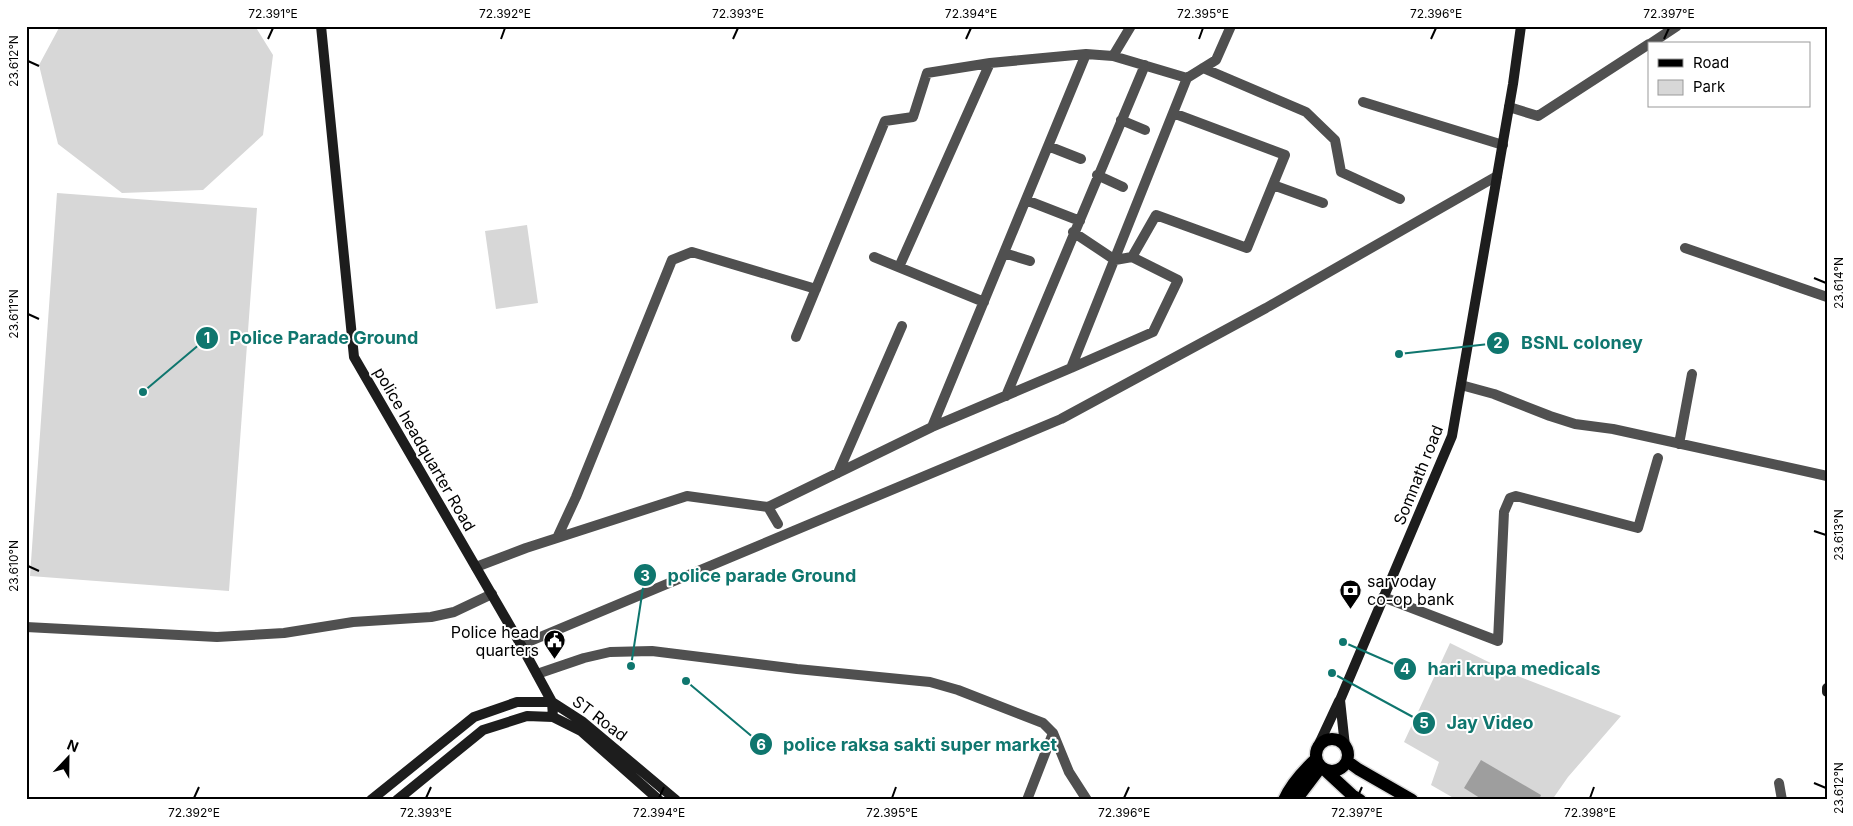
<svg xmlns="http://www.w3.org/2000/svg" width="1853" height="826" viewBox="0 0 1853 826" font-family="Inter,sans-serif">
  <rect width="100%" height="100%" fill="#fff"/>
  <!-- green -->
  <path fill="#d7d7d7" d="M60 26H255L273 55 263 135 203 190 122 193 58 144 39 65Z
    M57 193 257 208 229 591 30 576Z
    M527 225 538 303 496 309 485 231Z
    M1450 643 1515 675 1621 716 1568 777 1552 800H1457L1431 785 1439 762 1404 742Z"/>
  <!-- water -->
  <path fill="#9e9e9e" d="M1481 760 1541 795 1539 800H1483L1464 788Z"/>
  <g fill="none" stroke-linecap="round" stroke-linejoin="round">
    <defs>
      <path id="primary" d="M1316 755a16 16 0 1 1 32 0a16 16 0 1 1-32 0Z
        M1347 761 1358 769 1412 800
        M1325 770 1352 795 1360 800
        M1284 800C1291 784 1303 771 1316 759
        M1296 800 1321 767"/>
    </defs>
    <!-- primary casing -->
    <use href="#primary" stroke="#dbdbdb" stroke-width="15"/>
    <!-- street -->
    <path stroke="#505050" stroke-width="10" d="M1650 44 1677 26
      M1113 56 1187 78
      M1203 68 1306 112 1335 140 1341 172 1400 199
      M1363 102 1503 145
      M1509 107 1538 116 1649 44
      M1121 120 1145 130
      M1048 146 1081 159
      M1097 175 1123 187
      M1273 185 1323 203
      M1026 200 1080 221
      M1073 232 1115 260 1132 257 1156 215 1247 248 1285 155 1173 113
      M1685 248 1827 297
      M1004 253 1030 261
      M874 257 984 302
      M899 267 990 63 1086 54
      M796 337 885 121 913 117 927 73 990 63
      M1071 368 1153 332 1178 280 1132 257
      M1461 385 1494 394 1550 416 1575 424 1613 429 1827 476
      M1006 396 1145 65
      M932 427 1071 368 1187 78 1216 60 1231 26
      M1679 444 1692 374
      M838 473 902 326
      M768 507 932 427 1086 54 1113 56 1131 26
      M557 538 687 496 768 507 778 524
      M476 567 526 548 557 538 576 497 672 260 692 252 816 289
      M1383 597 1498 641 1504 512 1510 498 1516 496 1638 528 1658 458
      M26 627 217 637 284 633 353 622 431 617 454 612 492 594
      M521 645 1061 419 1266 308 1497 176
      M537 674 584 658 610 652 652 651 797 669 930 682 958 690 1043 723 1053 733 1069 772 1087 800
      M1779 783 1782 800
      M1027 800 1053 733"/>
    <!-- secondary -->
    <path stroke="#1d1d1d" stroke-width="10" d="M321 26 354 357 521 645 552 702 553 717
      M1827 688V692
      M1318 746 1339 701
      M1345 746 1340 700 1452 436 1513 84 1521 26
      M371 800 474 717 517 702H552L583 722 676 800
      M397 800 483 730 527 716 553 717 581 731 659 800"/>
    <!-- primary -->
    <use href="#primary" stroke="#000" stroke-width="12"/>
  </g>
  <!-- ticks -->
  <path fill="none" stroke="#000" stroke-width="2" d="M268 39 273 28M501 39 505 28M733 39 738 28M966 39 971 28M1199 39 1203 28M1431 39 1436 28M1664 39 1669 28M28 61 39 66M1814 278 1826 283M28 314 39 319M1814 531 1826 535M28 566 39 571M1814 783 1826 788M194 798 199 787M426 798 431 787M659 798 664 787M892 798 896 787M1124 798 1129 787M1357 798 1362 787M1590 798 1594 787"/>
  <!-- icons -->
  <defs>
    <symbol id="bank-pin" viewBox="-11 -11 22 30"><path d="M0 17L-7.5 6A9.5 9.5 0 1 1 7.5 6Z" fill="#000" stroke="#fff"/><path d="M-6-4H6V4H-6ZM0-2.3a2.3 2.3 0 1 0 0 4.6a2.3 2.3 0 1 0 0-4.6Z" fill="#fff"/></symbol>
    <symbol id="civic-pin" viewBox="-11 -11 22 30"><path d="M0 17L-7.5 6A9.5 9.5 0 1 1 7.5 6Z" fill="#000" stroke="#fff"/><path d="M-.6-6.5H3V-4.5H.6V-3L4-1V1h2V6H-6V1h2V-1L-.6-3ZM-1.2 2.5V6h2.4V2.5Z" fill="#fff"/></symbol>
  </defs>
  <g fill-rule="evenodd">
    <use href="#bank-pin" x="1338" y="578" width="25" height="34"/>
    <use href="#civic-pin" x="542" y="628" width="25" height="34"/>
  </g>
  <g text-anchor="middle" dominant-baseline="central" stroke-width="4" stroke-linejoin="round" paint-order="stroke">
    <!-- street labels -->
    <g font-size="16" fill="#000" stroke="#fff">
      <text transform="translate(425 449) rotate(60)">police headquarter Road</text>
      <text transform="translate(1418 475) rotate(-68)">Somnath road</text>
      <text transform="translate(600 718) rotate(37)">ST Road</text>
    </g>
    <!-- poi labels -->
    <g font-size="16" fill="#000" stroke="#fff" text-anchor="start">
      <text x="1367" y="581">sarvoday<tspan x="1367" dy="18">co-op bank</tspan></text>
      <text x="539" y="632" text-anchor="end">Police head<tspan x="539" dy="18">quarters</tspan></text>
    </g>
  </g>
  <!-- callouts -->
  <path fill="none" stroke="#0f766e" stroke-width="2" d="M143 392L207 338M1399 354L1498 343M631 666L645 575M1343 642L1405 669M1332 673L1424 723M686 681L761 744"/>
  <g fill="#0f766e" stroke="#fff" stroke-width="2">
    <circle cx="143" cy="392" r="5"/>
    <circle cx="1399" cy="354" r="5"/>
    <circle cx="631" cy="666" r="5"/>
    <circle cx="1343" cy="642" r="5"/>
    <circle cx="1332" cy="673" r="5"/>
    <circle cx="686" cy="681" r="5"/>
    <circle cx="207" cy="338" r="12"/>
    <circle cx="1498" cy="343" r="12"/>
    <circle cx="645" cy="575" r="12"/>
    <circle cx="1405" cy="669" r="12"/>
    <circle cx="1424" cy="723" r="12"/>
    <circle cx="761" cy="744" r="12"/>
  </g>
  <g font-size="15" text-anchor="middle" font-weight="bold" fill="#fff">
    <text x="207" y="343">1</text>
    <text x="1498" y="348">2</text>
    <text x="645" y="581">3</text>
    <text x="1405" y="674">4</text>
    <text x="1424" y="728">5</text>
    <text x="761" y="750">6</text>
  </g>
  <g font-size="18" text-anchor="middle" font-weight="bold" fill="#0f766e" stroke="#fff" stroke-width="4" stroke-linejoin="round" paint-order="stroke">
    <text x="324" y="344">Police Parade Ground</text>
    <text x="1582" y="349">BSNL coloney</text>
    <text x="762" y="582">police parade Ground</text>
    <text x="1514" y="675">hari krupa medicals</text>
    <text x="1490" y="729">Jay Video</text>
    <text x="920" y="751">police raksa sakti super market</text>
  </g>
  <!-- border -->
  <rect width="1853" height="826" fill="none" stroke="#ffffff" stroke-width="55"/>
  <!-- legend -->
  <rect x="1648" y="42" width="162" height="65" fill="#ffffff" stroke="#999999"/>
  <rect x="1658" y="59" width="25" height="8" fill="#000000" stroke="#999999"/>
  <text x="1693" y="68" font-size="15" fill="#000000">Road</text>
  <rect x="1658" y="80" width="25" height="15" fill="#d7d7d7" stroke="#999999"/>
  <text x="1693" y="92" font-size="15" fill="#000000">Park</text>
  <!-- north arrow -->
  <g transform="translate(68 758) rotate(22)" stroke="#ffffff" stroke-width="4" paint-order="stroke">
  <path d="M0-4L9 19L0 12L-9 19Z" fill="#000000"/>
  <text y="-8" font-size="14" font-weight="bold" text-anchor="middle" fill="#000000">N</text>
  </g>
  <rect x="28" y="28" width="1798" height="770" fill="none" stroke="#000" stroke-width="2"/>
  <g font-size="12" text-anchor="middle" fill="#000">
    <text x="273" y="18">72.391°E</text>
    <text x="505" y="18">72.392°E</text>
    <text x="738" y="18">72.393°E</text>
    <text x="971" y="18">72.394°E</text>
    <text x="1203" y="18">72.395°E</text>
    <text x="1436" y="18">72.396°E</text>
    <text x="1669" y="18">72.397°E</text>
    <text transform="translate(14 61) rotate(-90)" y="4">23.612°N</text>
    <text transform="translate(1839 283) rotate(-90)" y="4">23.614°N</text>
    <text transform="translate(14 314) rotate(-90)" y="4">23.611°N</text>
    <text transform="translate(1839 535) rotate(-90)" y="4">23.613°N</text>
    <text transform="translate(14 566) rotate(-90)" y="4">23.610°N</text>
    <text transform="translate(1839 788) rotate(-90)" y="4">23.612°N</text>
    <text x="194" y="817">72.392°E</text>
    <text x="426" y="817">72.393°E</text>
    <text x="659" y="817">72.394°E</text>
    <text x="892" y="817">72.395°E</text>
    <text x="1124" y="817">72.396°E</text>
    <text x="1357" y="817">72.397°E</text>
    <text x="1590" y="817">72.398°E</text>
  </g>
</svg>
